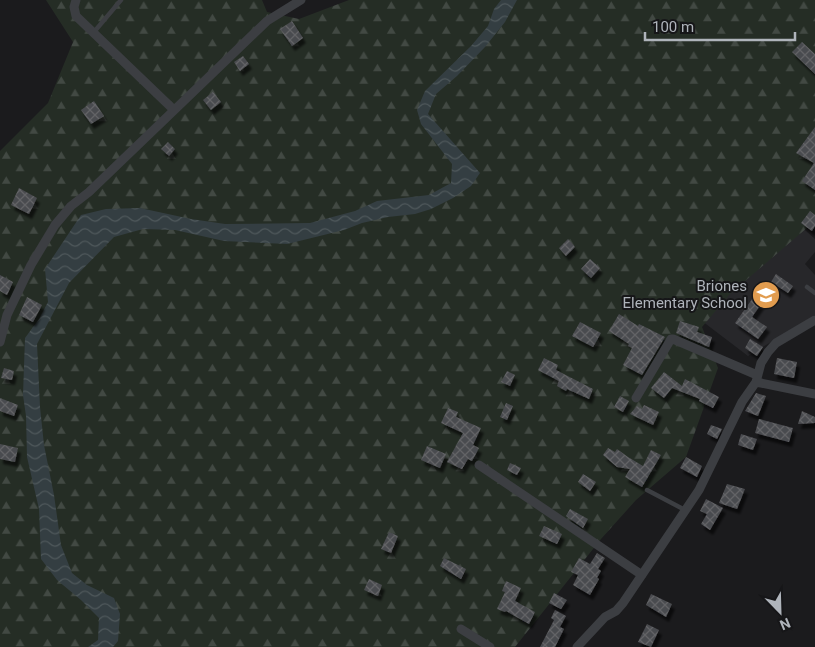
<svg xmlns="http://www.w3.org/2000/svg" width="815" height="647" viewBox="0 0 815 647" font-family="Roboto,sans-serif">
  <defs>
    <pattern id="forest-firs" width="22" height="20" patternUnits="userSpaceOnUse" patternTransform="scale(1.25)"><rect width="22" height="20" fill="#252d25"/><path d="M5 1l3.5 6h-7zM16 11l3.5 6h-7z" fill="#424943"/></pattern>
    <pattern id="water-waves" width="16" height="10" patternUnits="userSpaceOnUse" patternTransform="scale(1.25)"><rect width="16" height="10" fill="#343e42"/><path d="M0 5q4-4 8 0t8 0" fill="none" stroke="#4f585b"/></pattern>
    <pattern id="building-cross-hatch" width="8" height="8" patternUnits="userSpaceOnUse" patternTransform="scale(1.25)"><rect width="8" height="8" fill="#4a4b4f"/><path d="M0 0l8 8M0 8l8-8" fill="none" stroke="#626366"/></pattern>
    <filter id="shadow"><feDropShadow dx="3" dy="5" stdDeviation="1" flood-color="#0009"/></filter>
  </defs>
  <rect width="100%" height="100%" fill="#1b1b1d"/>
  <!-- built -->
  <path fill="#27272a" d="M787 214 815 239V252L805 264 815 275V315L748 356 698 318Z"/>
  <!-- forest -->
  <path fill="url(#forest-firs)" d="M46 0H262L267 12 299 19 349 0H815V221L730 294 702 327 718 368 686 457 636 500 601 539 515 647H0V151L48 103 73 42Z"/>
  <!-- water -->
  <path fill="url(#water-waves)" d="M501 0H517L505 22 485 47 457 76 436 94 428 114 480 173 471 186 453 198 431 209 415 214 388 217 362 223 344 230 287 244 224 241 175 230 143 229 114 237 69 283 37 344 40 407 44 445 54 495 61 545 72 573 87 585 114 598 120 614 118 641 113 647H88L98 640 99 618 81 600 57 580 41 559 39 509 27 457 26 416 23 395 25 338 39 319 48 302 45 269 81 215 106 209 140 208 191 219 225 224 310 223 355 211 377 201 429 195 451 183 452 164 421 124 417 110 425 91 471 46 488 26 494 9Z"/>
  <!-- building -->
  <path fill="url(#building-cross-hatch)" filter="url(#shadow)" d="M292 21 303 38 292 46 280 29Z
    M802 42 815 54V74L792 52Z
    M243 56 249 64 240 71 234 62Z
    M213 92 221 102 211 110 203 100Z
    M94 101 104 116 91 124 81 110Z
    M815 127V190L802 181 814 163 796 153Z
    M168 142 175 149 169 156 161 149Z
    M19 188 37 198 29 214 11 205Z
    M810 211 815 215V226L812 231 801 223Z
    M568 239 575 247 566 256 559 248Z
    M590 259 600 268 591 278 581 269Z
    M776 274 793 286 788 293 771 282Z
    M0 275 13 282 7 295 0 291Z
    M765 281 773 287 752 317 767 327 758 339 735 323Z
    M27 297 42 305 33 322 19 315Z
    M619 314 638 326 639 324 665 337 642 375 623 365 632 348 628 346 629 344 609 331Z
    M680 321 699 327 697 332 712 337 709 347 676 333Z
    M580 322 601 333 593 347 572 336Z
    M750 339 763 347 757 356 745 348Z
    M544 358 558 365 556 370 593 389 589 399 567 389 566 391 557 386 559 381 538 370Z
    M777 358 797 362 794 378 774 374Z
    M4 368 14 371 12 380 1 378Z
    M507 371 515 375 510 386 501 382Z
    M664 372 682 386 685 379 719 397 713 408 699 401 700 399 672 388 664 398 651 388Z
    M756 393 766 396 758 416 745 411Z
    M620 396 629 401 623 412 614 407Z
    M0 398 18 405 14 416 0 411Z
    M506 403 513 406 507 420 500 417Z
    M644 405 659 412 653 425 630 414 637 406 642 409Z
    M448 408 458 412 456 417 481 428 473 445 479 448 472 461 468 459 462 469 447 462 463 433 441 423Z
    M802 411 815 417V423L798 424Z
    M759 419 793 428 789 442 755 433Z
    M711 425 722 429 717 439 707 434Z
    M741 434 757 439 753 450 738 445Z
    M0 444 18 448 15 462 0 459Z
    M427 446 446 454 440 468 421 460Z
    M608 448 615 452 617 449 628 457 643 466 651 450 661 455 642 487 625 477 630 469 617 467 603 455Z
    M686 457 702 466 697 477 680 468Z
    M510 463 521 468 517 475 507 470Z
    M583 474 596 482 590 491 578 482Z
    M727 484 745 489 737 509 719 503Z
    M706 499 723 508 710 530 701 524 707 514 700 511Z
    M570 509 588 519 583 528 566 516Z
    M544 526 562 534 557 544 539 536Z
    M389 532 398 536 391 553 381 549Z
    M597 553 605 558 598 569 601 571 597 578 599 579 590 595 573 585 578 575 571 572 579 558 590 564Z
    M444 558 466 569 461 579 440 566Z
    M369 579 382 585 378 596 364 590Z
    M506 581 521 588 515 601 535 612 529 624 506 611 505 612 497 609 505 592 502 591Z
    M554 593 567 600 561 609 549 603Z
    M651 594 672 604 666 617 646 605Z
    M555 610 566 616 560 627 564 629 555 647H540L554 620 551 618Z
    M647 624 659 630 651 647 638 642Z"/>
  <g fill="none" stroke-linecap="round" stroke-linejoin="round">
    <!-- lane -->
    <path stroke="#3c3e42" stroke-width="4.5" d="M94 32 121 0
      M807 287 815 293
      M647 490 685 510"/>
    <!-- street -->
    <path stroke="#3c3e42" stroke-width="9" d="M76 0 74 7 76 16 174 110
      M0 342 7 315 31 265 55 225 71 206 89 192 267 21 301 0
      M756 382 815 394
      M636 398 671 339H673L757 375
      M479 465 642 575
      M461 629 490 647
      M577 647 605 617 616 611 623 603 699 490 742 402 756 382 761 363 768 352 776 343 815 320"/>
  </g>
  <!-- icons -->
  <defs>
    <symbol id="school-disc" viewBox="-11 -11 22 22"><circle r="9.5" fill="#e19c4f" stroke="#161618"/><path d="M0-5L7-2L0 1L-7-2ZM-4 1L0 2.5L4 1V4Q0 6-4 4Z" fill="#fff"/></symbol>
  </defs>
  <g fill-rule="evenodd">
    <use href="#school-disc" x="750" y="279" width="32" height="32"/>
  </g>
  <g text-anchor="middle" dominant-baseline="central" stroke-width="4" stroke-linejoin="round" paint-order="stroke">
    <!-- poi labels -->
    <g font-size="15" fill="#afb4bb" stroke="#161618" text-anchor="end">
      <text x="747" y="286">Briones<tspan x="747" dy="17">Elementary School</tspan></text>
    </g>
  </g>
  <!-- north arrow -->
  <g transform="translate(780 612) rotate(157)" stroke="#161618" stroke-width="4" paint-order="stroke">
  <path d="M0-4L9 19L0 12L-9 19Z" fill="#afb4bb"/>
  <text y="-8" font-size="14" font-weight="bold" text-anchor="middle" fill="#afb4bb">N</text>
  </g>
  <!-- scale -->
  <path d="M645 32v8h150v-8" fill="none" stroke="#afb4bb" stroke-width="2.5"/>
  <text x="652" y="32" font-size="15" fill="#afb4bb" stroke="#161618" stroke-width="4" paint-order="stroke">100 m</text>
</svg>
